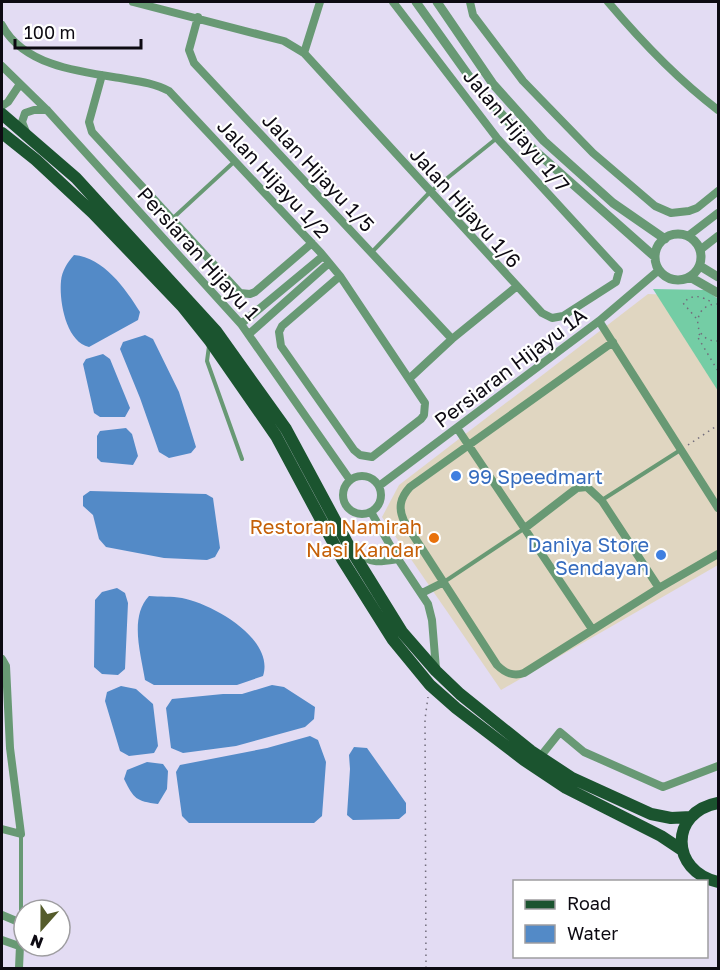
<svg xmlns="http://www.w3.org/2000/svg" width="720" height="970" viewBox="0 0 720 970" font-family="'Golos Text',sans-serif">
  <rect width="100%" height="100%" fill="#e3dcf3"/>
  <!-- commercial -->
  <path fill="#e0d6c1" d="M648 294 699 296 718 309V565L501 690 382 517 399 485Z"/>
  <!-- green -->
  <path fill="#74cda5" d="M653 289 706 290 718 299V391Z"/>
  <!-- water -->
  <path fill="#538ac7" d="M74 255C104 258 125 288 140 312L138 320 89 347C66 342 59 301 61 281 62 271 67 263 74 255Z
    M145 335 153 339 179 392 196 447 191 453 169 458 159 452 140 398 120 349 123 342Z
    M103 354 110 359 130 408 125 417H100L94 413 83 364 86 359Z
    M126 428 132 434 138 456 133 465 101 462 97 458V436L100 431Z
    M90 491 206 494 213 498 220 548 215 557 207 560 164 558 106 547 99 539 93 515 83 506V496Z
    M117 588 125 593 128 603 125 669 118 675 102 674 94 667 95 600 102 592Z
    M149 596C160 597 172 596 182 598 213 604 275 639 263 676L237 685H154L145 680C141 654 129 617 149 596Z
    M272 685 284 687 315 707 314 719 305 727 236 746 183 753 171 748 166 708 172 699 223 694H242Z
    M121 686 136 689 153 704 158 746 154 753 129 756 120 751 105 701 107 692Z
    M310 736 318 740 326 762 322 816 314 823H189L182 816 176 772 180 765 267 748Z
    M354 747 367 748 406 803V813L399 819 353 820 347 815 350 769 349 755Z
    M147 762 163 764 168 771 167 789 158 804C136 801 134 799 124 779L127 770Z"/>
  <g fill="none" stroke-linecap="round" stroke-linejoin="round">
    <!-- path -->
    <path stroke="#726d7c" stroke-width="1.5" stroke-dasharray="1.5 4.5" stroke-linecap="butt" d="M718 304C691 303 691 342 718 341
      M696 318 683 303C693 293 701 296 713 303
      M700 334 697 336 718 371
      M688 445 718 425
      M426 968 425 719 428 697"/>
    <!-- service -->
    <path stroke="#689974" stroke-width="4" d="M172 219 235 161
      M372 252 430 192 497 138
      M209 346 207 361 242 459
      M602 500 682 449
      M444 582 525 528
      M21 923V834"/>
    <!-- minor -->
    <path stroke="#689974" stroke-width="8" d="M133 2 284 41 304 53 542 313 552 318 563 316 616 282 619 271 497 138 393 2
      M470 2 473 15 523 81 593 153 655 206 671 213 689 211 697 208 718 191
      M608 2C641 41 677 79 718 110
      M198 17 189 50 194 63 452 339
      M2 25C23 65 79 72 120 78 137 81 154 83 169 91L321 253 340 276 425 403 424 415 421 419 372 457 360 455 354 450 281 346 279 332 282 326 340 276
      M304 53 320 2
      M2 66 47 110 241 324 350 480
      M102 75 89 122 92 132 240 293 250 294 255 292 312 243
      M2 106 8 102 20 84
      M26 132 22 122 25 113 34 110H47
      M688 236 718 213
      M700 250 718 236
      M599 321 718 508
      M241 324 323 256
      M249 334 329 263
      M613 342 410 487C400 498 398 508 404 521L497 665C505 673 513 677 524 673L659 588 718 554
      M410 378 452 339 516 287
      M457 428 592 629
      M343 495a19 19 0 1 1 38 0a19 19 0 1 1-38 0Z
      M379 486 599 321 659 270
      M371 512 398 559 428 604 432 620 436 669
      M525 528 577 488 587 487 602 501 659 588
      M356 552C372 564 379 562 398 559
      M422 593 444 582
      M2 659 6 666 10 748 21 834 2 829
      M540 757 560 732 584 752 663 787 718 766
      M2 915 21 923 19 968
      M2 940 19 946"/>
    <!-- tertiary -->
    <path stroke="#689974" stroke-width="9" d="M416 2 476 86 533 149 655 257
      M437 2 493 84 544 141 613 203 665 239
      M655 257a23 23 0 1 1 46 0a23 23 0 1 1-46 0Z
      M700 266 718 277
      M690 277 718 293"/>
    <!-- primary -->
    <path stroke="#1b542f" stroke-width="12" d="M2 114 76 178 216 331 286 429 350 548 402 632 436 671 460 694 531 751 572 778 651 814 671 818 691 817
      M2 133 36 160 93 213 182 306 210 341 276 436 342 559 393 640 430 685 456 708 524 760 566 788 661 836 682 850
      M718 803C669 812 670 871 718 882"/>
  </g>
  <!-- markers -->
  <g fill="#3f7fe0" stroke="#fff" stroke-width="2">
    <circle cx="456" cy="476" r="6"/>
    <circle cx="661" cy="555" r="6"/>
  </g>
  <circle fill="#e8710a" stroke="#fff" stroke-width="2" cx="434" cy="538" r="6"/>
  <g text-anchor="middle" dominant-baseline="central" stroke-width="4.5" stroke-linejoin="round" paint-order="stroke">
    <!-- street labels -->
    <g font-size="20" fill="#0d0a12" stroke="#fff">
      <text transform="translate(517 130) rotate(50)">Jalan Hijayu 1/7</text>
      <text transform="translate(319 172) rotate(47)">Jalan Hijayu 1/5</text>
      <text transform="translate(274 178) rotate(47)">Jalan Hijayu 1/2</text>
      <text transform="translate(466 207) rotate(48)">Jalan Hijayu 1/6</text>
      <text transform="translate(199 253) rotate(48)">Persiaran Hijayu 1</text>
      <text transform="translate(510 367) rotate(-37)">Persiaran Hijayu 1A</text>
    </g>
    <!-- shop labels -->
    <g font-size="20" fill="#366cbe" stroke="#fff" text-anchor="start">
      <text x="468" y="476">99 Speedmart</text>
      <text x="649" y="544" text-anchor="end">Daniya Store<tspan x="649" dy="23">Sendayan</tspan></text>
    </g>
    <!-- food labels -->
    <g font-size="20" fill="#c56008" stroke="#fff" text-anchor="end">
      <text x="422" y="526">Restoran Namirah<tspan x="422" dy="23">Nasi Kandar</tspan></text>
    </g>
  </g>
  <!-- border -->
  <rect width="720" height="970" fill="none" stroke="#0d0a12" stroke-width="6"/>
  <!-- legend -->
  <rect x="513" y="880" width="195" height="78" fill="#ffffff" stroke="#9e9da0" stroke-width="1.5"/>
  <rect x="525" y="900" width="30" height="9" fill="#1b542f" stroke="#9e9da0" stroke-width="1.5"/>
  <text x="567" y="910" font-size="18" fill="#0d0a12">Road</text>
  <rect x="525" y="925" width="30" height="18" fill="#538ac7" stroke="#9e9da0" stroke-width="1.5"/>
  <text x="567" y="940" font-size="18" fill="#0d0a12">Water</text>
  <!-- north arrow -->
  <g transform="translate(42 928) rotate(201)"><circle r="28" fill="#ffffff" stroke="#9e9da0" stroke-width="1.5"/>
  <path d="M0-4.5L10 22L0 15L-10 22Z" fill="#555c2b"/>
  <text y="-9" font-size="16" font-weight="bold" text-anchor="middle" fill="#0d0a12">N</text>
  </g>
  <!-- scale -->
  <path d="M15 39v9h126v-9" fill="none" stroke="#0d0a12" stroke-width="3"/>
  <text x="24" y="39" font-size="18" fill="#0d0a12" stroke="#ffffff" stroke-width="4.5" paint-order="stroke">100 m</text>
</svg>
